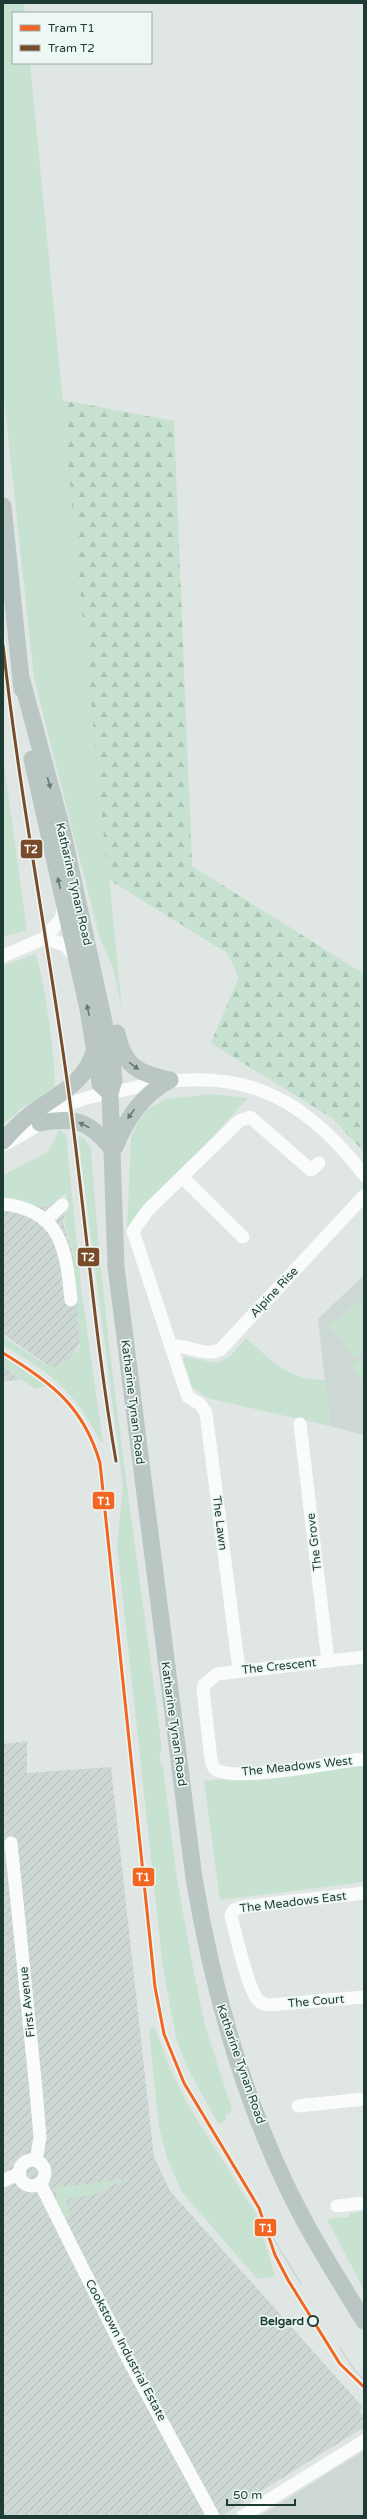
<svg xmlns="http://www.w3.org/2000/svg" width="367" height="2519" viewBox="0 0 367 2519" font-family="'Varela Round',sans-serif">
  <defs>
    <pattern id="industrial-furrows" width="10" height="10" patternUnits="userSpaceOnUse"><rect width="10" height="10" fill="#cdd8d4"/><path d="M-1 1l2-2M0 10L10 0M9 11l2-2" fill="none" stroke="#b0bab7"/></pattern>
    <pattern id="forest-firs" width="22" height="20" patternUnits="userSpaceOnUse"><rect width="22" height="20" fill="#c7e2d1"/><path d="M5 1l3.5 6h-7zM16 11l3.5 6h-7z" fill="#aac3b4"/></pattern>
  </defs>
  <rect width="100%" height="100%" fill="#e0e6e4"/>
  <!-- built -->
  <path fill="#cdd8d4" d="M364 1275V1435L330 1426 318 1319Z
    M364 2451V2516H260L344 2463Z"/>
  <!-- industrial -->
  <path fill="url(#industrial-furrows)" d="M3 1197 31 1205 48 1206 60 1197 66 1210 63 1222 73 1253 78 1296 80 1343 70 1360 56 1367 49 1366 3 1334Z
    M3 1366 21 1380 3 1381Z
    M27 1741V1773L111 1767 154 2157 170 2191 363 2407 359 2410 364 2416 363 2428 221 2516H3V1744Z"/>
  <!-- green -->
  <path fill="#c7e2d1" d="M3 3H24L25 13H13V63H30L122 1010 113 968 100 939 34 678 3 389Z
    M3 757 27 931 3 936Z
    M35 954C44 972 57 1069 54 1090L18 1110 17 1114 3 1123V966Z
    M211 1094 248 1098 127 1230 131 1137 138 1122 148 1109 166 1099Z
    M59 1130 66 1134 81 1287 103 1443H101C76 1392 51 1373 3 1345V1337L48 1366C63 1369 71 1358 80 1347L73 1252 64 1220 67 1209 66 1193 48 1206 41 1207 3 1197V1175L48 1152Z
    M78 1136 84 1138 91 1148C104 1349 137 1549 162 1749L159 1759 163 1767 177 1879 192 1963 205 2026 232 2109 229 2115 228 2113 225 2115 227 2119 219 2125 186 2065 176 2037 163 1968 117 1546 123 1486Z
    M364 1298V1351L355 1358 329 1325Z
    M246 1338C274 1362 285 1379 325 1380L330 1426 207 1398 192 1387 183 1359 185 1357 217 1363 230 1356Z
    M3 1356 46 1386 35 1389 3 1366Z
    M364 1356V1377L361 1380 351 1367Z
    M364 1765V1882L220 1900 204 1781Z
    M154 2025 169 2066 188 2105 257 2215 275 2276 257 2279 181 2191 167 2158 159 2127 149 2031Z
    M126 2179 95 2194 66 2200 70 2216 63 2218 56 2202 57 2184 59 2187Z
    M364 2211V2290L327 2219 349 2217 350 2213Z"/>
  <!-- forest -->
  <path fill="url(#forest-firs)" d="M62 400 174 421 192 866 364 974V1152L332 1118 211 1043 239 977 227 953 108 879Z"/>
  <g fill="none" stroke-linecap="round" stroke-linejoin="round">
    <!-- minor -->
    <path stroke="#fafbfb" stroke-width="13" d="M45 938 61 919 64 905
      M3 956 45 938 65 945 76 958
      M5 1144C17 1137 29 1131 41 1123 49 1117 56 1110 66 1106 83 1097 105 1094 124 1090 230 1063 298 1088 364 1175
      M182 1177 243 1237
      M3 1204C62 1210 66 1250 71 1300
      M46 1220 62 1205
      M170 1346C188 1344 205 1358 221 1349L364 1196
      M300 1424 328 1661
      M364 1657 217 1674 204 1685 203 1690 211 1759C212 1764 213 1769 219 1771 244 1781 333 1762 364 1759
      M239 1670 206 1413 200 1404 188 1397 184 1386 133 1231 148 1210 239 1121 250 1117 311 1170 319 1163
      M11 1843 36 2090 40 2137 36 2161
      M364 1893 242 1907 234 1910 231 1916C236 1934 247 1987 258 2000 261 2004 264 2004 269 2005L364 1997
      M298 2106 364 2099
      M19 2173a13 13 0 1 1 26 0a13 13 0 1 1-26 0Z
      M3 2181 20 2173
      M40 2183 128 2359 213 2516
      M337 2206 364 2203
      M243 2516 364 2441"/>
    <!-- major -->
    <path stroke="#bac6c4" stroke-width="17" d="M3 506 22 689
      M21 677 62 829 112 1059 114 1080 110 1093 116 1267 194 1878C212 1985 240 2089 287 2187 309 2233 337 2277 364 2321
      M32 759 88 1009 100 1084 110 1093
      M117 1033C124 1067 138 1073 170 1080
      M40 1123C77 1116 90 1122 113 1150
      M3 1141C12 1131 21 1121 32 1113 59 1094 86 1083 95 1048
      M115 1147C127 1118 142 1095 170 1080"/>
    <!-- tram -->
    <path stroke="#c5cac9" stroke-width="1" d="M264 2223 301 2284
      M340 2348 353 2368 364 2380"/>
    <defs>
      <path id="tram-1" d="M3 1353C51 1382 84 1407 100 1463L155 1987 164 2034 184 2083 259 2208 275 2255 288 2280 340 2364 364 2387"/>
      <path id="tram-2" d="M3 645C19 791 47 935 67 1080 85 1207 94 1335 116 1461"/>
    </defs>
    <!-- tram-1 casing -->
    <use href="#tram-1" stroke="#edf7f3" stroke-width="6"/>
    <!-- tram-2 casing -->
    <use href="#tram-2" stroke="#edf7f3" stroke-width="6"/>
    <!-- tram-1 -->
    <use href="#tram-1" stroke="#f26522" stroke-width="3"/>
    <!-- tram-2 -->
    <use href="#tram-2" stroke="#7a4b2a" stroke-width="3"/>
  </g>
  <!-- one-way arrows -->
  <defs><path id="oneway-solid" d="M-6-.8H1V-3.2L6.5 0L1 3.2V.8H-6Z"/></defs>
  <g fill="#647a75">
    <use href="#oneway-solid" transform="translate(49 783) rotate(74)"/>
    <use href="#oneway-solid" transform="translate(59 883) rotate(-103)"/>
    <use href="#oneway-solid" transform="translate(88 1010) rotate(-102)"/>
    <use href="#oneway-solid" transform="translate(134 1066) rotate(36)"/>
    <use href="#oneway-solid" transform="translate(131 1114) rotate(125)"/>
    <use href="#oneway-solid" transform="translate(84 1125) rotate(-153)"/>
  </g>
  <!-- markers -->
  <circle fill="#edf7f3" stroke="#1d3b35" stroke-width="2" cx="313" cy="2321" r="5"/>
  <g text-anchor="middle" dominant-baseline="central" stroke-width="3.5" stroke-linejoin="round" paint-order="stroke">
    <!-- street labels -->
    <g font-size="12" fill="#1d3b35" stroke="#edf7f3">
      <text transform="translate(74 884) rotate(77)">Katharine Tynan Road</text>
      <text transform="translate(274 1292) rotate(-47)">Alpine Rise</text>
      <text transform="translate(133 1402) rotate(83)">Katharine Tynan Road</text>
      <text transform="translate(220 1523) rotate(83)">The Lawn</text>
      <text transform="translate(314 1542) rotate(-97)">The Grove</text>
      <text transform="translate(279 1666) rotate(-6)">The Crescent</text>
      <text transform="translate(174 1724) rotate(82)">Katharine Tynan Road</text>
      <text transform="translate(297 1766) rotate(-6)">The Meadows West</text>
      <text transform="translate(293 1902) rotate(-7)">The Meadows East</text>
      <text transform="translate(316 2001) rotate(-5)">The Court</text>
      <text transform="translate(27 2002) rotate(-96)">First Avenue</text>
      <text transform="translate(241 2064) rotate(71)">Katharine Tynan Road</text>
      <text transform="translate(126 2350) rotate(62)">Cookstown Industrial Estate</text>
    </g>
    <!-- stop labels -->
    <g font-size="12" font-weight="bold" fill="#1d3b35" stroke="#edf7f3" text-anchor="end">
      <text x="304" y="2321">Belgard</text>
    </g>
  </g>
  <g stroke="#edf7f3" stroke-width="1.5">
    <rect x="20" y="839" width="23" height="20" rx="4" fill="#7a4b2a"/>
    <rect x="77" y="1247" width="23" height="20" rx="4" fill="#7a4b2a"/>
    <rect x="92" y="1491" width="23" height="19" rx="4" fill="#f26522"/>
    <rect x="132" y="1867" width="23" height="20" rx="4" fill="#f26522"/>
    <rect x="254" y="2218" width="23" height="19" rx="4" fill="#f26522"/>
  </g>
  <g font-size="11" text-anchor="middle" font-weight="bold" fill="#fff">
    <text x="31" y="853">T2</text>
    <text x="88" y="1261">T2</text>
    <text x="104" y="1505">T1</text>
    <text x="143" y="1881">T1</text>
    <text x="266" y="2232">T1</text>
  </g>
  <!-- border -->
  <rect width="367" height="2519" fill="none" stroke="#1d3b35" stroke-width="8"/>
  <!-- legend -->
  <rect x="12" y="12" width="140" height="52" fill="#edf7f3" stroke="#9aaca7"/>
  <rect x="20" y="25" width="20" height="6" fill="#f26522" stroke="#9aaca7"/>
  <text x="48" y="32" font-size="12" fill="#1d3b35">Tram T1</text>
  <rect x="20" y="45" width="20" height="6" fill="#7a4b2a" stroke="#9aaca7"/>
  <text x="48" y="52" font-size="12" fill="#1d3b35">Tram T2</text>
  <!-- scale -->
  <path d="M227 2499v6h68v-6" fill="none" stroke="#1d3b35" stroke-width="2"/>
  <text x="233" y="2499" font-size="12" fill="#1d3b35" stroke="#edf7f3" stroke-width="3" paint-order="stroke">50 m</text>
</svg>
